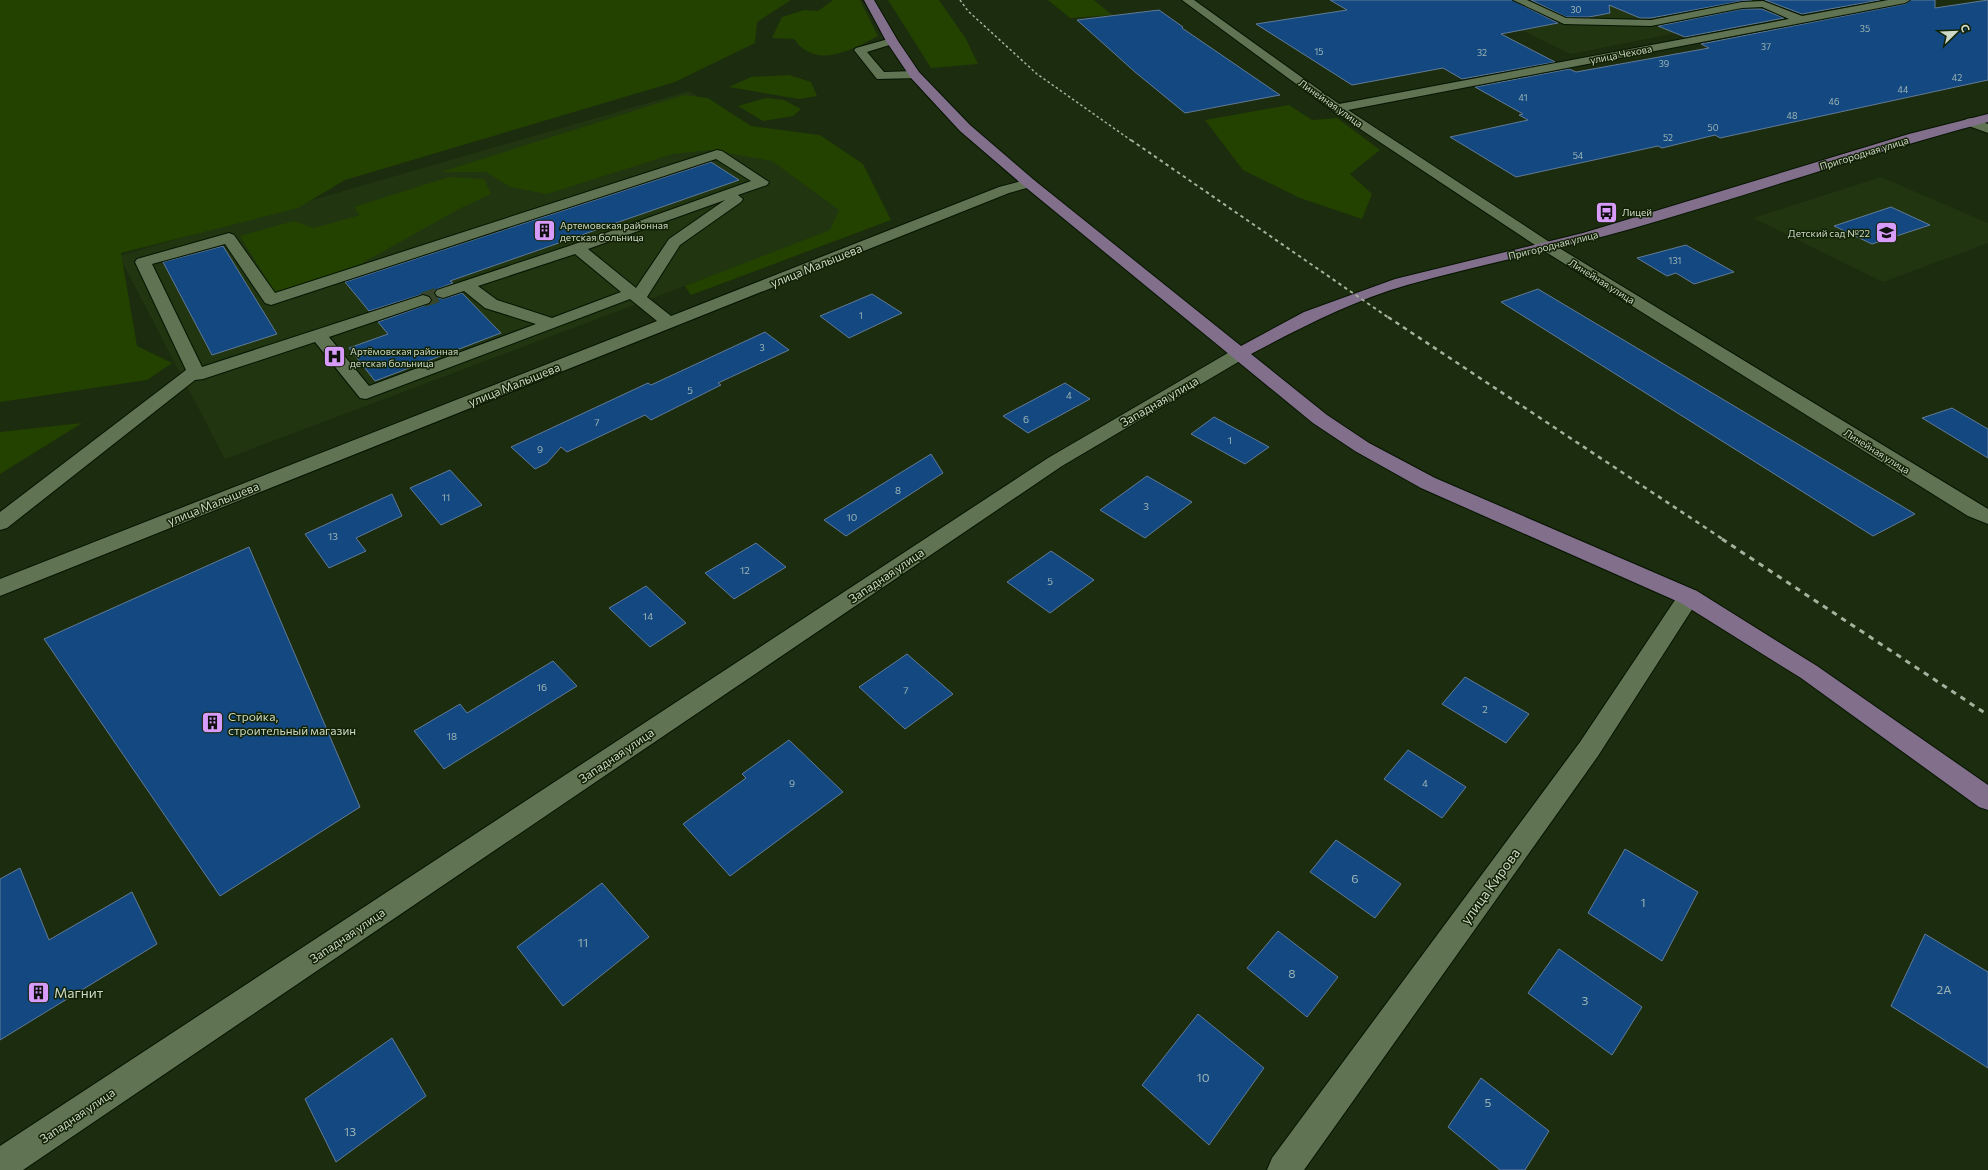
<svg xmlns="http://www.w3.org/2000/svg" width="1988" height="1170" viewBox="0 0 1988 1170" font-family="Commissioner,sans-serif">
  <rect width="100%" height="100%" fill="#1c2c0e"/>
  <!-- built -->
  <path fill="#213510" d="M1458 0H1767L1793 10 1571 54Z
    M689 91 879 213 225 459 119 256Z
    M1881 177 1988 223V243L1883 282 1753 218Z"/>
  <!-- green -->
  <path fill="#234200" d="M0 0H791L757 22 755 43 675 82 345 180 298 208 121 253 137 346 172 363 147 380 0 402Z
    M833 0H860L878 36C851 50 816 70 794 39L772 38 782 17 804 10 818 11Z
    M888 0H939L966 39 978 64 931 68Z
    M1048 0H1094L1112 15 1070 18Z
    M789 75 811 82 817 96 799 99 729 87 751 77Z
    M684 95 708 98 751 126 820 135 863 164 891 220 691 295 685 286 830 230 839 210 772 161 710 150 673 154 547 194 510 187 486 172H441Z
    M766 98 784 100 801 109 793 116 763 121 738 106Z
    M1289 105 1312 120 1337 118 1380 150 1350 174 1372 194 1362 219 1300 198 1243 170 1205 120Z
    M449 177 484 179 491 194 459 209 357 266 275 293 240 236 294 221 314 228 360 215 354 207Z
    M82 423 0 474V432Z"/>
  <!-- building -->
  <path fill="#134980" stroke="#617a97" d="M1330 0H1512L1558 23 1501 34 1555 62 1462 79 1443 68 1352 85 1256 24 1347 10Z
    M1531 0H1752L1742 1 1651 18H1640L1609 5 1610 13 1589 17H1566Z
    M1765 0H1880L1802 14Z
    M1911 0H1935V8L1988 0V80L1720 138 1715 135 1662 148 1658 146 1516 177 1450 137 1528 120 1519 115 1523 114 1475 87 1569 69 1576 72 1709 48 1701 44 1905 4Z
    M1742 9H1762L1784 18 1685 37 1658 26Z
    M1159 10 1183 27 1182 28 1280 95 1185 113 1135 72 1077 20Z
    M711 162 739 180 450 281 453 283 437 289 434 292 436 297 443 299 462 293 501 333 375 381 349 348 388 334 378 322 429 304 432 299 429 296 423 294 369 311 345 282Z
    M1891 207 1930 225 1872 244 1834 226Z
    M1686 245 1734 272 1694 284 1676 273 1667 276 1637 258Z
    M223 246 277 334 212 355 163 262Z
    M1538 289 1915 514 1873 536 1501 302Z
    M872 294 902 313 849 338 820 316Z
    M765 332 789 350 718 383 721 385 651 420 645 415 567 452 561 447 547 463 535 469 511 447 648 383 651 385Z
    M1065 383 1090 399 1028 433 1003 416Z
    M1952 408 1988 429V458L1922 418Z
    M1214 417 1269 447 1245 464 1191 434Z
    M931 454 943 473 846 536 824 520Z
    M450 470 482 505 441 525 410 488Z
    M1147 476 1192 502 1145 538 1100 510Z
    M392 494 402 516 356 538 366 551 329 568 305 534Z
    M756 543 786 567 734 599 705 573Z
    M249 547 360 807 220 896 44 639Z
    M1051 551 1094 580 1050 613 1007 582Z
    M646 586 686 623 650 647 609 608Z
    M907 654 953 694 905 729 859 687Z
    M553 661 577 686 444 769 414 731 460 704 467 713Z
    M1465 677 1529 714 1506 743 1442 704Z
    M789 740 843 792 730 876 683 824 746 778 742 774Z
    M1408 750 1466 787 1442 818 1384 779Z
    M1336 840 1401 884 1375 918 1310 872Z
    M1625 849 1698 892 1662 961 1588 913Z
    M20 868 49 940 132 892 157 944 0 1040V879Z
    M602 883 649 937 563 1006 517 947Z
    M1278 931 1338 977 1307 1017 1247 968Z
    M1925 934 1988 972V1068L1891 1006Z
    M1559 949 1642 1007 1612 1055 1528 993Z
    M1198 1014 1264 1068 1209 1145 1142 1085Z
    M392 1038 426 1096 336 1162 305 1099Z
    M1481 1078 1549 1131 1525 1170H1500L1448 1127Z"/>
  <g fill="none" stroke-linecap="round" stroke-linejoin="round">
    <!-- minor-tunnel -->
    <path stroke="#37462a" stroke-width="15" stroke-dasharray="15 8" stroke-linecap="butt" d="M423 300 443 293"/>
    <defs>
      <path id="minor" d="M1182 0H1194L1339 104 1789 19 1762 7 1742 8 1651 26 1564 24 1513 0H1527L1566 18 1651 20 1742 2 1763 1 1802 16 1888 0H1910L1905 3 1348 110 1551 243 1988 509V524L1968 516 1541 249 1333 111Z
        M892 38 898 41 896 43 867 52 884 72 915 71 921 75 919 78 877 79 854 50 856 48Z
        M1971 118 1988 124V133L1966 125 1965 122 1966 119Z
        M717 150 722 151 769 182 767 185 738 195 743 199 741 202 680 245 647 297 671 316 999 187 1029 179 1034 180 1036 183 1034 186 1009 193 0 596V579L657 321 630 299 366 399 360 398 315 342 203 379 195 380 7 528 0 530V512L186 370 135 262 137 259 229 233 234 235 275 293ZM716 159 751 181 572 245 437 290 435 293 437 296 443 298 464 291 485 308 536 324 369 386 329 337 429 303 431 300 429 297 423 295 417 297 202 367 152 264 225 244 265 303 271 305ZM725 200 669 239 636 288 588 249ZM575 254 621 292 552 318 497 300 478 286Z
        M1239 349 1245 350 1248 354 1245 358 1062 466 23 1170H0V1146L1048 458 1233 350Z
        M1689 589 1697 591 1700 597 1598 756 1304 1170H1267L1272 1158 1580 742 1681 591Z"/>
      <path id="major" d="M864 0H874L898 41 919 72 970 125 1034 180 1241 346 1304 312 1395 279 1583 233 1909 134 1988 114V122C1869 153 1752 194 1634 228 1559 249 1482 264 1407 285 1352 301 1302 327 1251 354L1327 415 1369 443 1435 478 1697 591 1817 666 1988 785V810L1979 807 1801 678 1681 603 1421 488 1355 451 1313 423 1024 186 960 131 911 78 886 41Z"/>
    </defs>
    <!-- minor casing -->
    <use href="#minor" stroke="#061400" stroke-width="2"/>
    <!-- major casing -->
    <use href="#major" stroke="#061400" stroke-width="2"/>
    <!-- minor -->
    <use href="#minor" fill="#607353" fill-rule="evenodd"/>
    <!-- major -->
    <use href="#major" fill="#826f8c" fill-rule="evenodd"/>
    <!-- rail-far3 -->
    <path stroke="#a5b29d" stroke-width="1.5" stroke-dasharray="2.5 2.5" stroke-linecap="butt" d="M960 0 968 11 1037 74 1132 141"/>
    <!-- rail-far2 -->
    <path stroke="#a5b29d" stroke-width="2" stroke-dasharray="3.5 3.5" stroke-linecap="butt" d="M1131 140 1389 318"/>
    <!-- rail-far1 -->
    <path stroke="#a5b29d" stroke-width="2.5" stroke-dasharray="4.5 4.5" stroke-linecap="butt" d="M1388 317 1724 540"/>
    <!-- rail -->
    <path stroke="#a5b29d" stroke-width="3" stroke-dasharray="5.5 5.5" stroke-linecap="butt" d="M1722 539 1988 715"/>
  </g>
  <!-- icons -->
  <defs>
    <symbol id="bus-square" viewBox="-11 -11 22 22"><rect x="-9" y="-9" width="18" height="18" rx="4" fill="#d79bf9" stroke="#122205"/><path d="M-5-6H5V4H4V6H2V4H-2V6H-4V4H-5ZM-3.5-4V0h7V-4ZM-3.5 1.2v1.5H-2V1.2ZM2 1.2v1.5H3.5V1.2Z" fill="#111"/></symbol>
    <symbol id="building-square" viewBox="-11 -11 22 22"><rect x="-9" y="-9" width="18" height="18" rx="4" fill="#d79bf9" stroke="#122205"/><path d="M-4-6H4V6H1V3H-1V6H-4ZM-2.5-4.3h1.7v1.8h-1.7ZM.8-4.3h1.7v1.8H.8ZM-2.5-1h1.7V.8h-1.7ZM.8-1h1.7V.8H.8Z" fill="#111"/></symbol>
    <symbol id="school-square" viewBox="-11 -11 22 22"><rect x="-9" y="-9" width="18" height="18" rx="4" fill="#d79bf9" stroke="#122205"/><path d="M0-5L7-2L0 1L-7-2ZM-4 1L0 2.5L4 1V4Q0 6-4 4Z" fill="#111"/></symbol>
    <symbol id="hospital-square" viewBox="-11 -11 22 22"><rect x="-9" y="-9" width="18" height="18" rx="4" fill="#d79bf9" stroke="#122205"/><path d="M-5-5h3v3.5h4V-5h3V5h-3V1.5h-4V5h-3Z" fill="#111"/></symbol>
  </defs>
  <g fill-rule="evenodd">
    <use href="#bus-square" x="1594" y="200" width="25" height="25"/>
    <use href="#building-square" x="532" y="218" width="25" height="25"/>
    <use href="#school-square" x="1874" y="220" width="25" height="25"/>
    <use href="#hospital-square" x="322" y="344" width="25" height="25"/>
    <use href="#building-square" x="200" y="710" width="25" height="25"/>
    <use href="#building-square" x="26" y="980" width="25" height="25"/>
  </g>
  <g text-anchor="middle" dominant-baseline="central" stroke-width="3" stroke-linejoin="round" paint-order="stroke">
    <!-- far-number labels -->
    <g font-size="9" fill="#9eb4b4">
      <text x="1576" y="9">30</text>
      <text x="1865" y="28">35</text>
      <text x="1766" y="46">37</text>
      <text x="1319" y="51">15</text>
      <text x="1482" y="52">32</text>
      <text x="1664" y="63">39</text>
      <text x="1957" y="77">42</text>
      <text x="1903" y="89">44</text>
      <text x="1523" y="97">41</text>
      <text x="1834" y="101">46</text>
      <text x="1792" y="115">48</text>
      <text x="1713" y="127">50</text>
      <text x="1668" y="137">52</text>
      <text x="1578" y="155">54</text>
      <text x="1675" y="260">131</text>
      <text x="861" y="315">1</text>
      <text x="762" y="347">3</text>
    </g>
    <!-- far-street labels -->
    <g font-size="10" fill="#cdd8c6" stroke="#122205">
      <text transform="translate(1621 54) rotate(-11)">улица Чехова</text>
      <text transform="translate(1331 103) rotate(35)">Линейная улица</text>
      <text transform="translate(1864 153) rotate(-17)">Пригородная улица</text>
      <text transform="translate(1553 245) rotate(-14)">Пригородная улица</text>
      <text transform="translate(1602 281) rotate(32)">Линейная улица</text>
      <text transform="translate(1877 451) rotate(32)">Линейная улица</text>
    </g>
    <!-- far-poi labels -->
    <g font-size="10" fill="#cdd8c6" stroke="#122205" text-anchor="start">
      <text x="1622" y="212">Лицей</text>
      <text x="560" y="225">Артемовская районная<tspan x="560" dy="12">детская больница</tspan></text>
      <text x="1870" y="233" text-anchor="end">Детский сад №22</text>
      <text x="350" y="351">Артёмовская районная<tspan x="350" dy="12">детская больница</tspan></text>
    </g>
    <!-- number labels -->
    <g font-size="10" fill="#9eb4b4">
      <text x="690" y="390">5</text>
      <text x="1069" y="395">4</text>
      <text x="1026" y="419">6</text>
      <text x="597" y="422">7</text>
      <text x="1230" y="440">1</text>
      <text x="540" y="449">9</text>
      <text x="898" y="490">8</text>
      <text x="446" y="497">11</text>
      <text x="1146" y="506">3</text>
      <text x="852" y="517">10</text>
      <text x="333" y="536">13</text>
      <text x="745" y="570">12</text>
      <text x="1050" y="581">5</text>
      <text x="648" y="616">14</text>
      <text x="542" y="687">16</text>
      <text x="906" y="690">7</text>
      <text x="1485" y="709">2</text>
      <text x="452" y="736">18</text>
      <text x="792" y="783">9</text>
      <text x="1425" y="783">4</text>
    </g>
    <!-- street labels -->
    <g font-size="12" fill="#cdd8c6" stroke="#122205">
      <text transform="translate(816 265) rotate(-22)">улица Малышева</text>
      <text transform="translate(514 384) rotate(-22)">улица Малышева</text>
      <text transform="translate(1159 401) rotate(-30)">Западная улица</text>
      <text transform="translate(213 503) rotate(-22)">улица Малышева</text>
      <text transform="translate(886 575) rotate(-34)">Западная улица</text>
      <text transform="translate(616 755) rotate(-34)">Западная улица</text>
      <text transform="translate(347 935) rotate(-34)">Западная улица</text>
      <text transform="translate(77 1115) rotate(-34)">Западная улица</text>
    </g>
    <!-- poi labels -->
    <g font-size="12" fill="#cdd8c6" stroke="#122205" text-anchor="start">
      <text x="228" y="716">Стройка,<tspan x="228" dy="14">строительный магазин</tspan></text>
    </g>
    <!-- near-number labels -->
    <g font-size="12" fill="#9eb4b4">
      <text x="1355" y="878">6</text>
      <text x="1643" y="902">1</text>
      <text x="583" y="942">11</text>
      <text x="1292" y="973">8</text>
      <text x="1944" y="989">2А</text>
      <text x="1585" y="1000">3</text>
      <text x="1203" y="1077">10</text>
      <text x="1488" y="1102">5</text>
      <text x="350" y="1131">13</text>
    </g>
    <!-- near-street labels -->
    <g font-size="14" fill="#cdd8c6" stroke="#122205">
      <text transform="translate(1490 886) rotate(-54)">улица Кирова</text>
    </g>
    <!-- near-poi labels -->
    <g font-size="14" fill="#cdd8c6" stroke="#122205" text-anchor="start">
      <text x="54" y="992">Магнит</text>
    </g>
  </g>
  <!-- north arrow -->
  <g transform="translate(1956 32) rotate(67)" stroke="#122205" stroke-width="3" paint-order="stroke">
  <path d="M0-3L7 15L0 10L-7 15Z" fill="#cdd8c6"/>
  <text y="-6" font-size="11" font-weight="bold" text-anchor="middle" fill="#cdd8c6">С</text>
  </g>
</svg>
